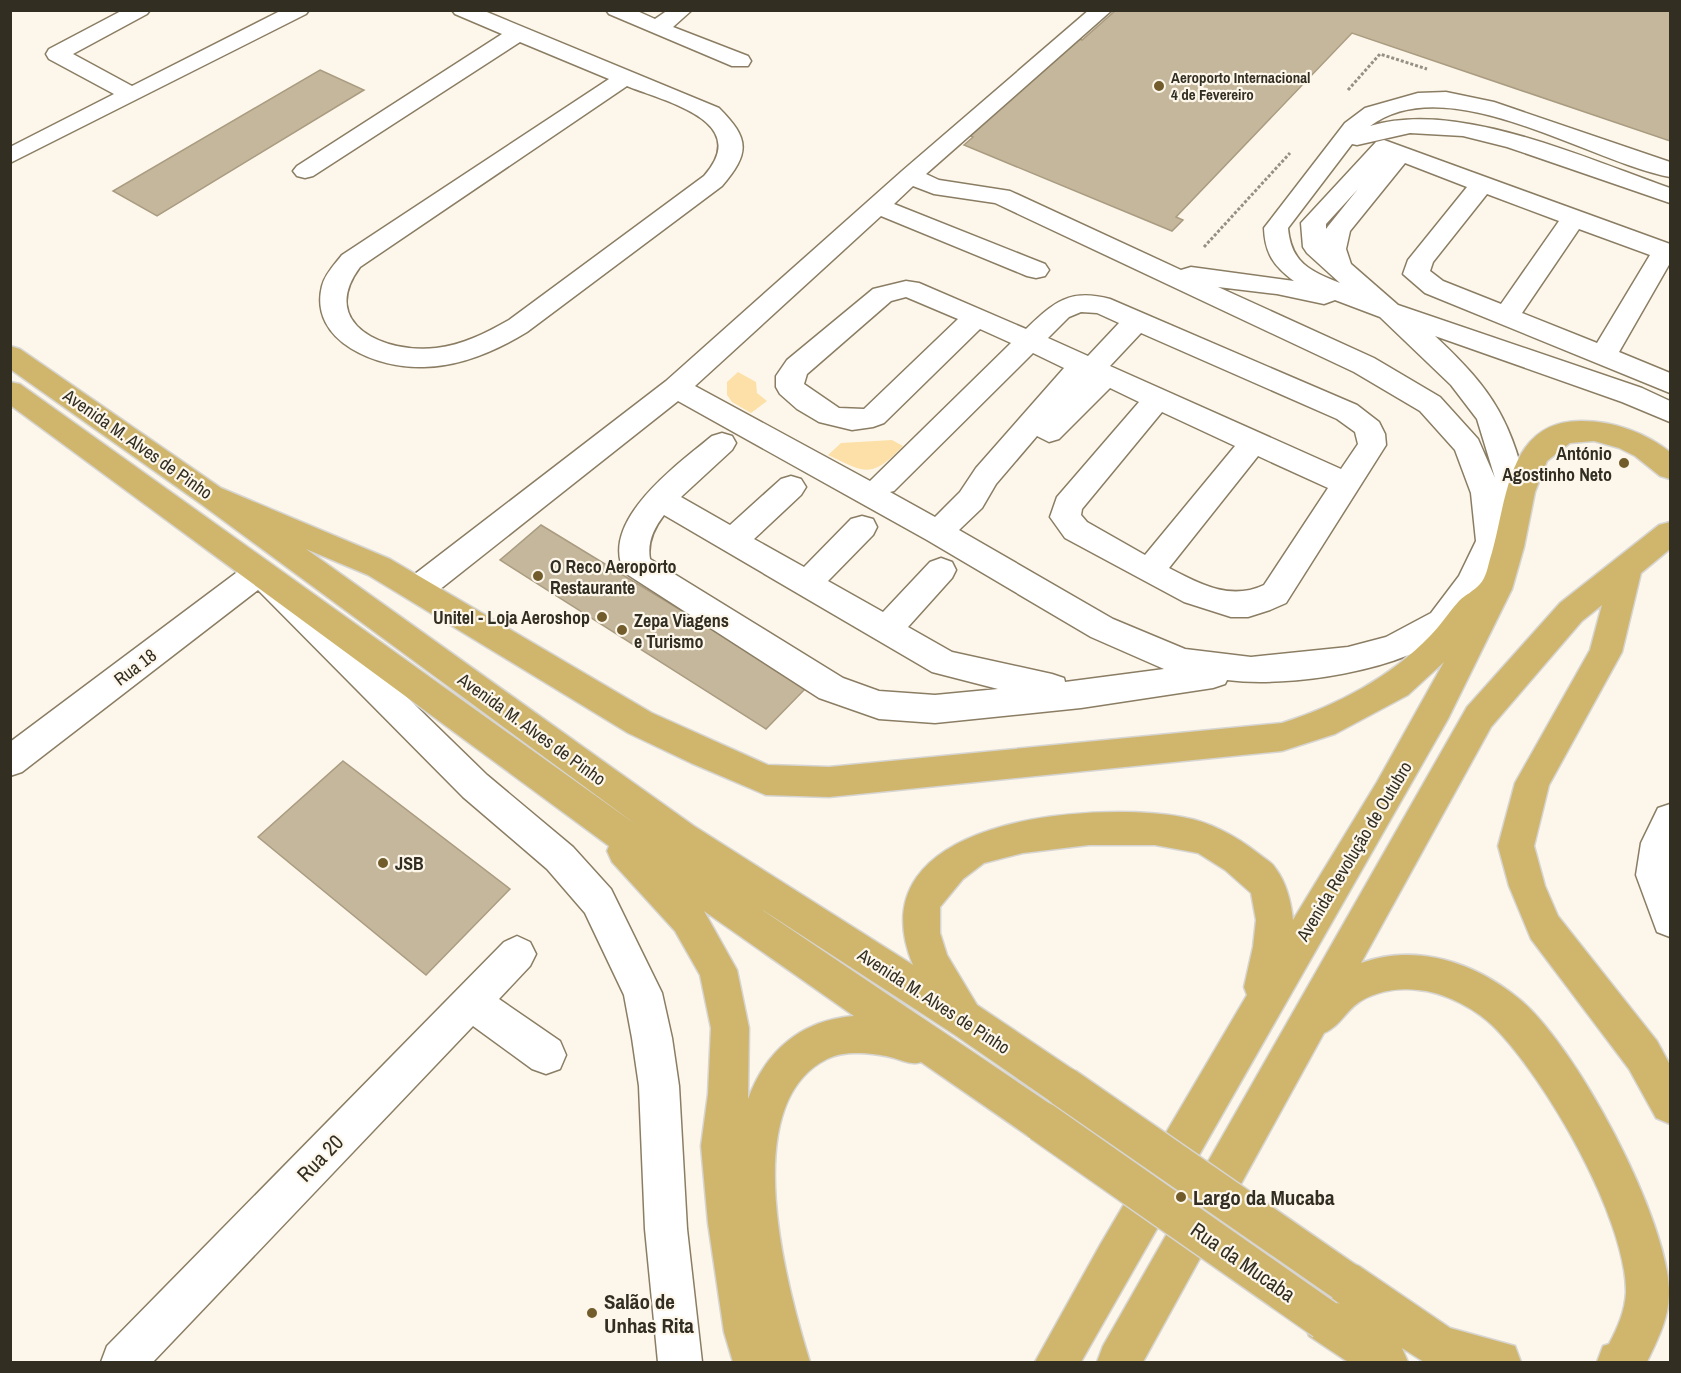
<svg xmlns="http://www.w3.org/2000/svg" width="1681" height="1373" viewBox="0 0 1681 1373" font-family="'Archivo Narrow',sans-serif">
  <rect width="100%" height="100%" fill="#fdf7eb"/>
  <!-- green -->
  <path fill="#fce0a7" d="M738 372 756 382 757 393 767 401 751 413 732 402 727 395V382Z
    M892 440 903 446C872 478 867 474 828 455L841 443Z"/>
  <!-- building -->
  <path fill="#c5b79b" stroke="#aa9c81" stroke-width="1.5" d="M1116 10H1670V141L1352 33 1176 217 1183 220 1172 231 964 145 973 137 963 133 1075 37 1082 40Z
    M320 70 364 90 157 216 113 191Z
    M541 525 807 687 766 729 500 560Z
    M343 761 510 889 426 975 258 837Z"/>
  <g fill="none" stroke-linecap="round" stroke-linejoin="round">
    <defs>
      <path id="minor" d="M123 10H150L147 14 73 54 132 86 282 10H309L306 14 10 163V147L114 94 49 59 46 54 49 49Z
        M452 10H482L719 108C750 139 750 153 722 186L527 332C496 351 461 366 424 367 379 369 308 342 322 286 325 274 335 264 342 255L609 79 520 42 313 176 305 178 297 176 293 171 297 166 502 34 455 14ZM627 86C666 102 753 121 704 176L509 320C486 333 463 345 436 348 386 354 317 325 360 267Z
        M606 10H635L655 19 668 10H692L673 27 748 56 751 61 748 66H732L609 14Z
        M1089 10H1112L926 174 939 180 1010 191 1181 270 1191 267 1294 281C1274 266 1265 254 1264 228L1345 123 1365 108 1418 93 1446 92 1494 102 1670 162V177C1587 161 1448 68 1370 126 1457 99 1586 159 1670 188V203L1507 147 1463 136 1410 133 1357 145 1352 144 1288 228C1291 263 1310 271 1340 283L1307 253 1303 247 1301 223 1376 142 1384 140 1670 244V263L1619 352 1670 373V393L1425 293 1403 274 1408 260 1467 187 1405 163 1350 231 1346 249 1351 264 1398 305 1642 388 1670 401V422L1622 402 1435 336C1495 392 1512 422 1530 502L1514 529 1505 532C1507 547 1497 561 1491 574 1483 590 1466 620 1452 631 1402 671 1289 688 1227 680L1225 684 1213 688 1081 708 935 723 879 719 819 698 625 573C597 522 677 465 712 436L722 433 732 436 736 443 732 450 681 497 730 525 781 479 791 476 801 479 806 487 801 495 754 539 804 567 851 519 862 516 873 519 877 527 873 535 828 581 883 612 930 562 941 558 952 562 956 570 952 578 908 627 952 652 1052 674 1064 678 1065 682 1164 669 1091 637 927 540 678 401 429 598 418 601 407 598 402 589 407 580 666 381 902 171ZM913 186 934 194 995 203 1354 372 1420 411 1455 450 1471 493 1476 541 1459 576 1431 613 1386 637 1348 647 1251 657 1185 649 1113 619 959 530 982 508 996 484 1037 436 1049 442 1059 439 1110 388 1139 402 1057 497 1050 517 1065 538 1184 602 1231 617H1248L1270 610 1286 603 1386 445 1385 434 1379 422 1357 405 1110 299C1070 288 1054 302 1026 329L919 283 906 281 873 289 787 360 776 376V387L780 394 797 409 819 422 852 430 873 427 884 423 980 329 1011 343 870 481 695 386 881 216 1027 276 1036 278 1045 276 1049 270 1045 264 894 204ZM1358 189 1329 225 1326 229V224ZM1487 194 1559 221 1501 304 1443 281 1430 271 1433 262ZM1579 229 1650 255 1597 343 1522 313ZM1218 287 1277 294 1324 304 1335 300 1380 317 1451 385 1477 419 1495 478 1478 439 1440 397 1374 358ZM906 297 958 319 864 409 839 408 804 384 807 374 891 301ZM1081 312 1097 313 1119 323 1088 356 1048 338 1069 317ZM1141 333 1337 419 1355 432 1358 444 1341 469 1110 366ZM1033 353 1064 368 976 468 960 492 935 517 890 492 894 491ZM1162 412 1235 446 1145 555 1087 522 1081 515 1082 509ZM1258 456 1328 488 1264 585C1230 601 1200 584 1169 568ZM664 515 932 672 998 689 935 695 879 691 843 678 650 559C647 542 654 528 664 515Z
        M259 560 270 564 487 775 573 847 611 889 662 993 672 1038 679 1086 687 1229 702 1362H658L645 1229 639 1086 632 1038 624 995 585 913 547 869 463 797 258 590 22 772 10 776V742L248 564Z
        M1670 804V937L1657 932 1636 875 1641 843 1658 808Z
        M517 936 530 942 536 954 530 966 499 999 560 1041 566 1055 560 1069 546 1074 532 1069 473 1026 153 1362H101L107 1346 504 942Z"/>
      <path id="major" d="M10 346 20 349 221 488 390 559 652 713 768 765 829 767 1282 723C1336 706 1391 677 1430 636 1441 625 1449 612 1459 601 1465 595 1474 591 1480 584 1486 578 1488 566 1490 559 1507 506 1505 420 1582 421 1614 421 1646 433 1670 452V479L1660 476 1635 456 1619 448 1594 441 1570 443 1547 461 1535 492 1524 547 1512 589 1448 719 1081 1362H1035L1100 1245 1247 995 1244 987 1253 947 1256 920 1251 893 1225 870 1198 853 1155 845H1089L1023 853 984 863 963 879 940 907V933L947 955 977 1005 1078 1073 1084 1087 1078 1101 1064 1107 1050 1101 955 1035 758 907 1056 1108 1062 1122 1056 1136 1042 1142 1028 1136 921 1062C912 1066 900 1059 890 1057 872 1053 845 1050 827 1059 736 1104 787 1288 810 1362H733L724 1332 708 1223 701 1146 708 1094 711 1028 700 975 675 931 612 862 607 851 609 846 10 405V382L20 384 638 826 201 504 10 369ZM306 549 368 575 628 733 691 763 766 795 829 797 1282 751 1335 734 1408 695 1444 662 1377 782 1293 920C1291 902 1287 884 1276 869 1272 862 1265 859 1259 854 1236 836 1211 822 1182 817 1091 801 852 818 913 965L694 826ZM704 911 854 1016C802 1020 766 1050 748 1099L749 1028 737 970Z
        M1670 522V549L1641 573 1622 652 1549 785 1534 846 1545 886 1558 916 1657 1041 1670 1065V1124L1656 1118 1629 1069 1531 939 1509 886 1498 846 1515 783 1590 650 1602 605 1582 621 1491 727 1361 963C1416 943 1474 962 1518 998 1575 1043 1670 1221 1669 1294 1669 1318 1657 1341 1647 1362H1597L1603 1346 1609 1344C1618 1327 1625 1311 1626 1292 1626 1218 1546 1079 1494 1027 1476 1009 1444 992 1418 990 1397 987 1370 992 1354 1006 1343 1016 1338 1027 1324 1033L1143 1362H1097L1103 1346 1467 707 1560 603 1659 525Z
        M1344 1259 1359 1266 1450 1328 1515 1346 1521 1362H1424L1402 1348 1408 1362H1348L1309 1336 1303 1320 1309 1304 1325 1298 1340 1304 1329 1296 1322 1281 1329 1266Z"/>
    </defs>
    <!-- minor casing -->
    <use href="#minor" stroke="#8a7d63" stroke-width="3"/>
    <!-- major casing -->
    <use href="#major" stroke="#d6d5d3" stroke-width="3"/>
    <!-- path -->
    <path stroke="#969084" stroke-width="3" stroke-dasharray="3 2" stroke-linecap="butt" d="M1348 90 1380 54 1427 69
      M1204 247 1290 153"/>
    <!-- minor -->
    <use href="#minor" fill="#fff" fill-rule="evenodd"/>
    <!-- major -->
    <use href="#major" fill="#d0b66d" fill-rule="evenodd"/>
    <defs>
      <path id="major-bridge" d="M1064 1087 1344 1281
        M1042 1122 1325 1320"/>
    </defs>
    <!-- major-bridge casing -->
    <use href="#major-bridge" stroke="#d6d5d3" stroke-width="43" stroke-linecap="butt"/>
    <!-- major-bridge -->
    <use href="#major-bridge" stroke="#d0b66d" stroke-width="40"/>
  </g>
  <!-- markers -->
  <g fill="#725c2b" stroke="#fdf7eb" stroke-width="2">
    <circle cx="1159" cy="86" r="6"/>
    <circle cx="1624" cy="463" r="6"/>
    <circle cx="538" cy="576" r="6"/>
    <circle cx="602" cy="617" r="6"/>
    <circle cx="622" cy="630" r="6"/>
    <circle cx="383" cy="863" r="6"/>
    <circle cx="1181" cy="1197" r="6"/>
    <circle cx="592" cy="1313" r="6"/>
  </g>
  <g text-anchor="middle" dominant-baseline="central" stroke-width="4.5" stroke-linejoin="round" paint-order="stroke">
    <!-- far-poi labels -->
    <g font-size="15" font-weight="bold" fill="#332e22" stroke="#fdf7eb" text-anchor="start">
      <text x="1171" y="77">Aeroporto Internacional<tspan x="1171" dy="17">4 de Fevereiro</tspan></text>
    </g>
    <!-- street labels -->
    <g font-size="18" fill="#332e22" stroke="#fdf7eb">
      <text transform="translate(138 444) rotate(35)">Avenida M. Alves de Pinho</text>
      <text transform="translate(135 667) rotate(-37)">Rua 18</text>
      <text transform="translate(532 729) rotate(36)">Avenida M. Alves de Pinho</text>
      <text transform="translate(1354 851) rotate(-59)">Avenida Revolução de Outubro</text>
      <text transform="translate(934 1001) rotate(33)">Avenida M. Alves de Pinho</text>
    </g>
    <!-- poi labels -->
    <g font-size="18" font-weight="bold" fill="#332e22" stroke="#fdf7eb" text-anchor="start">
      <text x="1612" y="453" text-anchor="end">António<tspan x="1612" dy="21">Agostinho Neto</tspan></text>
      <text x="550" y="566">O Reco Aeroporto<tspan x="550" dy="21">Restaurante</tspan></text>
      <text x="590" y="617" text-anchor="end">Unitel - Loja Aeroshop</text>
      <text x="634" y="620">Zepa Viagens<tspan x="634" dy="21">e Turismo</tspan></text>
      <text x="395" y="863">JSB</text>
    </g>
    <!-- near-street labels -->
    <g font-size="21" fill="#332e22" stroke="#fdf7eb">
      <text transform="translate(320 1158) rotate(-46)">Rua 20</text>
      <text transform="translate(1243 1262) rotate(35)">Rua da Mucaba</text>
    </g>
    <!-- near-poi labels -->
    <g font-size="21" font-weight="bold" fill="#332e22" stroke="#fdf7eb" text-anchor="start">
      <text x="1193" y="1197">Largo da Mucaba</text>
      <text x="604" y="1301">Salão de<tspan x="604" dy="24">Unhas Rita</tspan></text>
    </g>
  </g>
  <!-- border -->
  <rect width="1681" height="1373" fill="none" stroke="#332e22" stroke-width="24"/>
</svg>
